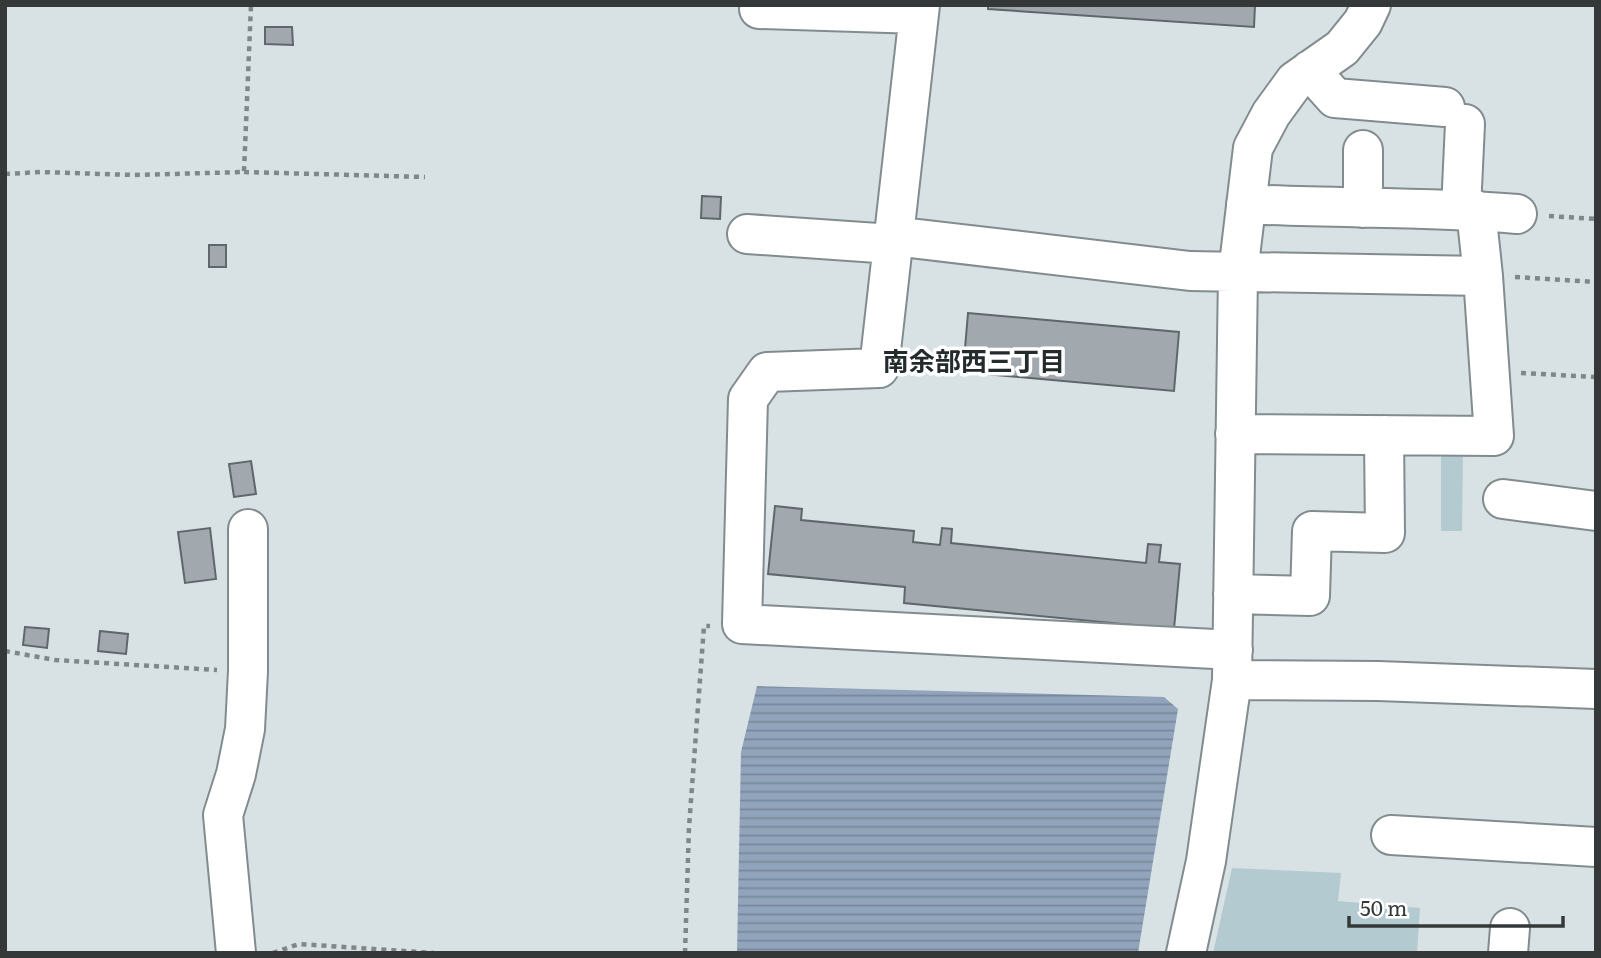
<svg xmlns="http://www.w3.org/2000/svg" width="1601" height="958" viewBox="0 0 1601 958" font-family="Literata,'Noto Sans JP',serif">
  <defs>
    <pattern id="water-rules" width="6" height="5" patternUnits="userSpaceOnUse" patternTransform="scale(1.75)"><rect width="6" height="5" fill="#92a4bc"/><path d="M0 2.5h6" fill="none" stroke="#78879a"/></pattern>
  </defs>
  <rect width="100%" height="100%" fill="#d8e2e5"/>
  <!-- green -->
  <path fill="#b4cad1" d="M1441 453H1463L1462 531H1441Z
    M1232 868 1341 873 1338 901 1420 908 1417 953H1213Z"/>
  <!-- water -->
  <path fill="url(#water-rules)" d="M757 686 1164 697 1178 709 1138 953H737L741 752Z"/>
  <!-- building -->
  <path fill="#a1a8ae" stroke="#60676c" stroke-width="2" d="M988 5H1255L1254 27 988 9Z
    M265 27H292L293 45 265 44Z
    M702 196 721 197 720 219 701 218Z
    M209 245H226V267H209Z
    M968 313 1179 332 1174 391 963 372Z
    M251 461 256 494 234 497 229 464Z
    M775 506 802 509 801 520 914 531 913 542 940 545 942 528 952 529 951 543 1146 563 1148 544 1161 545 1159 562 1180 564 1174 629 904 603 905 587 768 574Z
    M210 528 216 579 185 583 178 532Z
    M25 627 49 629 47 648 23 645Z
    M100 631 128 634 126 654 98 651Z"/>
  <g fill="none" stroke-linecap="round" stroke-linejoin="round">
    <defs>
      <path id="minor" d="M920 5 879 368 767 372 748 399 742 624 1233 650
        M759 9 919 14
        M1310 70 1335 98 1445 107
        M1363 150V208
        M1246 204C1337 209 1427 206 1517 214
        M1461 209 1465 124
        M1476 210 1483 276
        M747 234 892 244
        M893 236 1190 271 1483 276 1494 436 1235 434
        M1503 499 1596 511
        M1233 594 1310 596 1312 531 1385 533 1384 435
        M1232 680 1378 681 1596 689
        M1391 835 1596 847
        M236 953 223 815 236 774 245 729 248 671V529
        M1186 953 1206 861 1232 680 1238 273 1253 148 1271 114 1295 81 1342 48 1363 22 1371 5
        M1508 953 1510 928"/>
    </defs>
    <!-- minor casing -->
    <use href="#minor" stroke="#828c8f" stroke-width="42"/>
    <!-- path -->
    <path stroke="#808789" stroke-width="4.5" stroke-dasharray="5 5" stroke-linecap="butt" d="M244 172 425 177
      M5 174 41 172 134 175 244 172 251 5
      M1549 216 1596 219
      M1515 277 1596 282
      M1521 373 1596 377
      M5 651 55 660 217 670
      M273 953 299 944 434 953
      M685 953 689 827 704 626H710"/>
    <!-- minor -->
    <use href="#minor" stroke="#fff" stroke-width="38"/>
  </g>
  <g text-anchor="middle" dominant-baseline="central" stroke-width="7" stroke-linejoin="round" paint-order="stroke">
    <!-- neighbourhood labels -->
    <g font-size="26" font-weight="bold" fill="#232b2d" stroke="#fff">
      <text x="974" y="359">南余部西三丁目</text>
    </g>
  </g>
  <!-- border -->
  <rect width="1601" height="958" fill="none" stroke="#343839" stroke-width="14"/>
  <!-- scale -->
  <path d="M1349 916v10h214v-10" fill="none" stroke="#343839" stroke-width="3.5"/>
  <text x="1360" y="916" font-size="21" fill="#343839" stroke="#ffffff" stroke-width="5" paint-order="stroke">50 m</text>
</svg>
